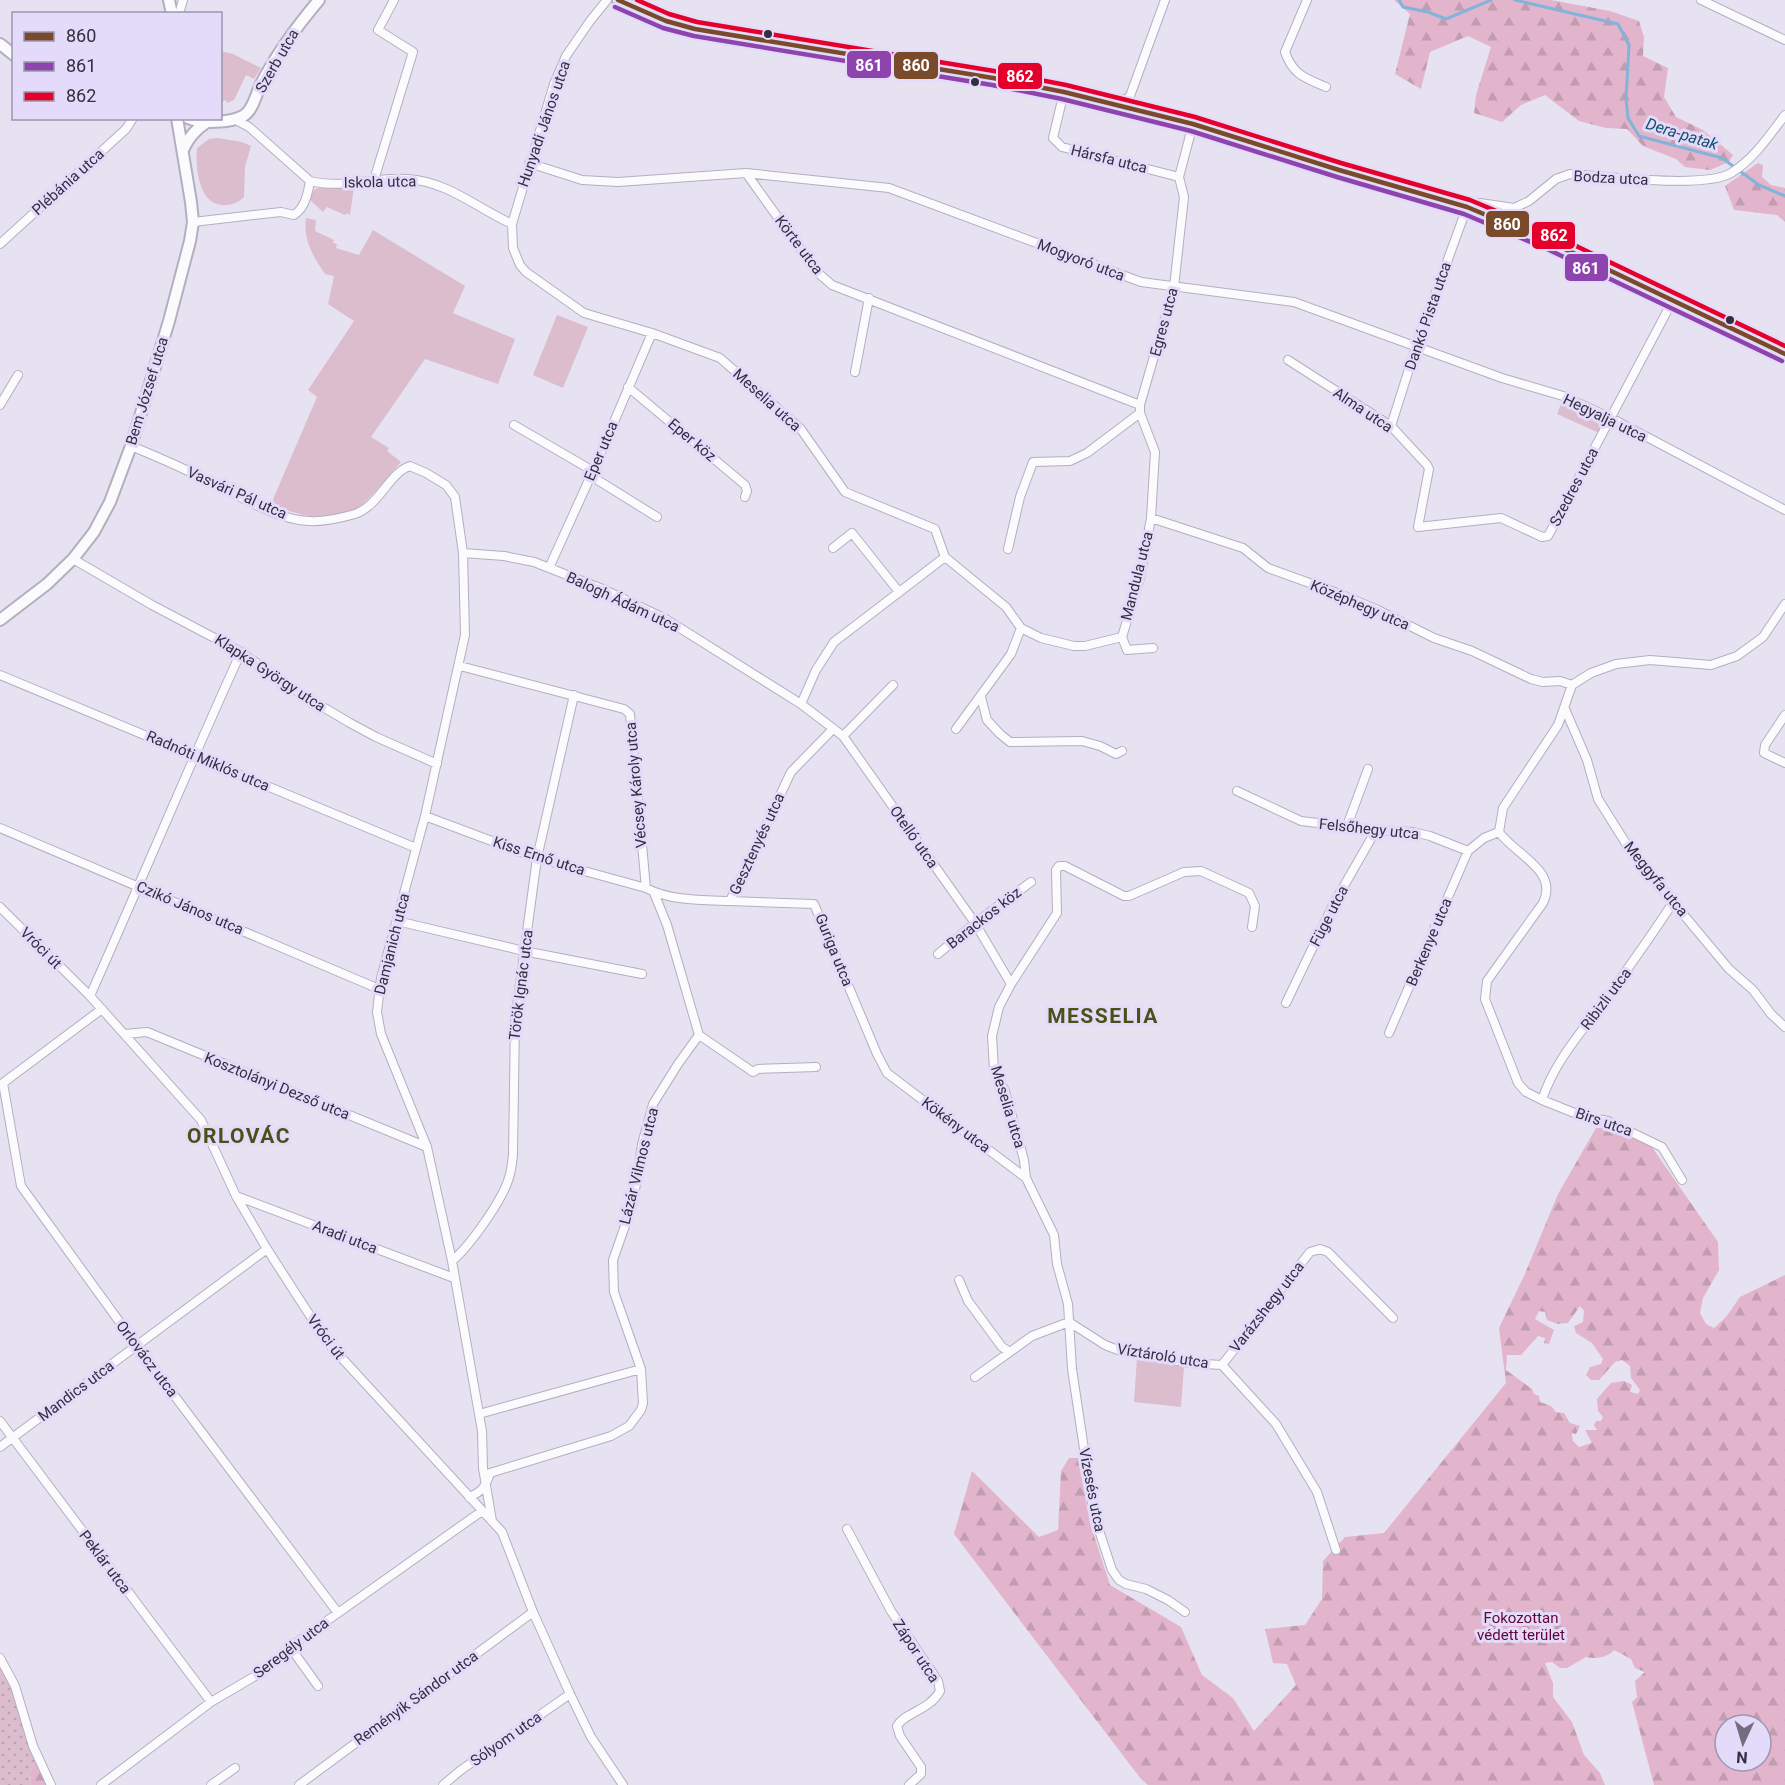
<svg xmlns="http://www.w3.org/2000/svg" width="1785" height="1785" viewBox="0 0 1785 1785" font-family="Roboto,sans-serif">
  <defs>
    <pattern id="forest-firs" width="22" height="20" patternUnits="userSpaceOnUse" patternTransform="scale(1.5)"><rect width="22" height="20" fill="#e2b5cc"/><path d="M5 1l3.5 6h-7zM16 11l3.5 6h-7z" fill="#c29cb0"/></pattern>
    <pattern id="garden-dots" width="8" height="8" patternUnits="userSpaceOnUse" patternTransform="scale(1.5)"><rect width="8" height="8" fill="#dbbdce"/><path d="M2 2h.1M6 6h.1" fill="none" stroke="#bca3b2" stroke-width="1.8" stroke-linecap="round"/></pattern>
  </defs>
  <rect width="100%" height="100%" fill="#e6e2f2"/>
  <!-- green -->
  <path fill="#dbbdce" d="M221 51 233 54 261 68 254 79 246 75 234 100 227 103 226 100 221 102Z
    M218 138 242 142 251 146 245 167 244 197C239 202 234 204 227 205 199 208 195 169 197 148L209 139Z
    M329 186 354 187 350 215 347 213 345 215 327 207 323 212 309 199 315 189Z
    M306 218 316 220 315 231 334 240 333 243 337 244 336 248 359 255 373 230 465 286 453 313 515 339 498 384 425 359 371 437 389 448 387 451 401 462C388 476 375 494 360 506 333 525 298 516 271 504L317 397 308 390 354 321 328 304 334 276 325 274C313 256 303 240 306 218Z
    M557 315 588 327 563 388 533 375Z
    M1563 399 1607 419 1599 433 1557 414Z
    M1137 1358 1184 1367 1181 1407 1134 1402Z"/>
  <!-- forest -->
  <path fill="url(#forest-firs)" fill-rule="evenodd" d="M1394 0H1551L1610 11 1639 21 1644 37 1643 56 1668 68 1664 97 1676 117 1703 130 1733 155 1729 162 1710 170 1685 167 1676 159 1643 146 1627 129 1606 128 1579 121 1545 95 1521 105 1502 122 1474 113 1476 95 1491 47 1468 36 1430 52 1421 89 1395 74 1410 14Z
    M1758 163 1763 165 1762 177 1771 185 1785 188V222L1777 215 1734 210 1725 186Z
    M1596 1128H1609L1651 1146 1718 1242 1719 1270 1703 1298 1700 1313 1706 1324 1714 1328 1726 1317 1740 1297 1785 1275V1785H1654L1632 1702 1637 1697 1635 1681 1645 1672 1635 1668 1631 1659 1614 1650C1607 1658 1596 1659 1586 1657L1567 1668H1560L1552 1662 1545 1663 1553 1683V1697L1572 1722 1584 1755 1600 1773 1605 1785H1148L1141 1779 954 1534 972 1471 1039 1537 1058 1530 1061 1471 1069 1458H1078L1090 1523 1110 1585 1181 1627 1202 1675 1233 1698 1254 1731 1296 1685 1287 1664 1273 1663 1265 1629 1305 1625 1322 1599 1323 1561 1345 1537 1384 1533 1506 1383 1499 1328 1524 1276 1558 1194ZM1580 1306 1584 1311 1583 1322 1574 1326 1576 1333 1592 1343 1603 1359 1601 1364 1590 1367 1586 1375 1591 1380H1599L1615 1362 1622 1360 1630 1366 1631 1378 1640 1390 1638 1394 1630 1392 1632 1385 1624 1381 1611 1383 1597 1399 1598 1411 1603 1417 1601 1421H1596L1594 1425 1597 1430H1585L1592 1443 1579 1447 1573 1441 1571 1433 1576 1434 1580 1426 1570 1423 1564 1413 1556 1412 1551 1406 1540 1402 1539 1396 1534 1394 1532 1389 1506 1370 1507 1355H1521L1538 1336 1545 1338 1544 1343 1549 1344 1554 1330 1535 1319 1539 1311 1545 1312 1547 1320 1558 1324 1568 1323ZM1725 1725H1761V1761H1725Z
    M35 1759 46 1785H31L30 1774Z"/>
  <!-- garden -->
  <path fill="url(#garden-dots)" d="M0 1658 15 1686 38 1758 35 1759 30 1774 31 1785H0Z"/>
  <g fill="none" stroke-linecap="round" stroke-linejoin="round">
    <!-- stream -->
    <path stroke="#82b4d9" stroke-width="3" d="M1399 0 1403 7 1428 12 1446 19 1491 0
      M1515 0 1618 24 1629 45 1626 99 1628 118 1639 136 1722 158 1759 185 1785 196"/>
    <defs>
      <path id="minor" d="M607 0 590 21 566 56 554 84 512 224 513 248 520 265 526 272 584 313 652 333 720 358 800 428 845 492 935 529 945 557 1006 607 1021 628 1041 638 1074 646H1085L1122 637
        M1307 0 1285 52C1293 75 1305 78 1326 87
        M1701 0 1785 40
        M179 14 183 0
        M1068 92H1064L1053 138 1062 147 1179 177
        M1101 96 1125 100 1130 96 1165 0
        M234 119 249 127 310 181
        M529 163 582 180 618 182 746 173 889 188 1141 282 1294 302 1502 378 1563 396 1611 418 1785 510
        M746 173 817 272 832 285 1140 405
        M374 180 413 52 378 30 394 0
        M310 181C343 189 375 177 407 179 447 181 477 208 512 224
        M193 222 281 212 294 215C305 208 308 193 310 181
        M0 244 126 129 133 118
        M1288 360 1391 426 1427 465 1429 469 1418 527 1501 518 1542 537 1548 536 1673 300
        M855 372 869 298
        M628 387 745 485 747 491 745 497
        M0 405 18 375
        M514 425 593 471
        M1391 426 1416 347 1467 207 1480 203 1514 208 1529 201 1556 179 1570 174C1604 176 1704 189 1731 173 1754 159 1769 136 1785 115
        M131 446C158 457 185 469 211 482 240 496 277 520 309 521 324 522 341 518 355 514 379 506 390 472 410 466L426 473 446 485 455 497 463 553 465 635 425 816 381 978 377 1012 381 1034 427 1147 452 1261 482 1431 483 1468 492 1521
        M591 476 657 517
        M1151 518 1243 548 1268 568 1340 594 1378 610 1434 638 1472 651 1531 679 1543 682 1560 681 1572 685
        M833 548 852 533 899 592
        M1008 549 1020 497 1033 462 1070 461 1087 453 1140 413
        M463 553 504 556 534 562 605 590 664 618 801 704 843 736 975 923 1011 984
        M73 559 152 605 241 652 301 694 350 723 376 737 437 764
        M549 568 593 471 652 333
        M1122 637 1140 578 1151 518 1155 452 1140 413V405L1174 287 1184 197 1179 177 1193 124
        M1122 637 1127 650 1153 648
        M460 666 624 709 630 714 646 888
        M0 675 416 848
        M981 697 987 720 1000 734 1010 742 1082 741 1100 746 1116 754 1122 751
        M801 704 816 670 834 642 945 557
        M1565 709 1587 760 1598 799 1632 853 1729 969 1753 990 1771 1014 1785 1027
        M1785 715 1765 745 1764 753 1785 763
        M956 729 1011 654 1021 628
        M843 736 893 685
        M1237 791 1301 821 1376 830 1413 832 1430 836 1468 851 1484 838 1499 832
        M425 816 537 858 646 888C670 901 703 900 730 901L791 772 833 729
        M1347 826 1368 769
        M0 828 379 989
        M654 893 667 925 699 1035
        M730 901 814 904 877 1054 887 1073 1026 1178
        M0 907 90 996 201 1120 236 1196 267 1249 327 1342 502 1532 533 1612 570 1694 591 1737 623 1785
        M397 921 524 951 642 974
        M938 954 975 923 1031 882
        M90 996C141 882 189 766 241 652
        M1286 1003 1333 905 1376 830
        M102 1009 3 1083 21 1186 137 1346 338 1613
        M1389 1033 1468 851
        M125 1034 147 1032 427 1147
        M699 1035 753 1072 758 1069 816 1067
        M1542 1100C1554 1062 1582 1031 1606 999 1629 967 1652 935 1674 901
        M1682 1180 1662 1147 1608 1121 1582 1116 1542 1100 1526 1092 1518 1083 1485 999 1487 981 1543 903C1559 870 1515 855 1499 832L1503 808 1558 725 1572 685 1591 673 1616 664 1650 660 1711 665 1737 656 1763 637 1785 604
        M236 1196 454 1278
        M452 1261C470 1246 505 1197 510 1174 512 1167 512 1161 513 1155L515 1020 537 858 574 695
        M959 1280 968 1301 1002 1347 1010 1352
        M1069 1322 1105 1345 1118 1350 1189 1363 1222 1365 1276 1424 1317 1492 1336 1550
        M1222 1365 1310 1252 1320 1249 1328 1252 1393 1318
        M975 1377 1032 1336 1069 1322
        M479 1414 641 1369
        M0 1421 211 1702
        M0 1447 267 1249
        M469 1497C482 1492 486 1486 490 1473L611 1436 629 1426 641 1410 643 1403 641 1369 614 1292 613 1260 633 1203 642 1144 653 1104 678 1064 699 1035
        M847 1529 891 1611 938 1681 940 1691C929 1711 905 1712 897 1726L900 1736 921 1767V1774L909 1785
        M1185 1612 1168 1600 1146 1589 1126 1584 1119 1580 1112 1570 1094 1515 1072 1369 1068 1304 1057 1264 1054 1235 1026 1178 1024 1160 1005 1091 994 1070 992 1036 999 1007 1011 984 1057 913 1056 870 1059 866H1065L1124 896H1129L1184 872 1201 871 1249 893 1255 906 1252 927
        M290 1647 318 1686
        M0 1658 15 1686 33 1746 51 1785
        M101 1785 211 1702 267 1669 290 1647 482 1511
        M211 1785 235 1768
        M299 1785 533 1612
        M443 1785 461 1770 570 1694"/>
      <path id="tertiary" d="M169 0 172 14
        M0 44 14 55
        M188 118C201 124 230 123 243 116 253 111 256 94 261 84 277 53 297 26 319 0
        M183 150C189 137 195 130 207 122
        M0 620 47 584 73 559 94 532 110 502 131 446 169 321 190 241 193 222 191 202 177 118"/>
      <path id="secondary" d="M618 0 666 21 695 29 993 78 1064 92 1193 124 1339 170 1467 207 1548 241 1785 354"/>
    </defs>
    <!-- minor casing -->
    <use href="#minor" stroke="#b3afbf" stroke-width="10"/>
    <!-- tertiary casing -->
    <use href="#tertiary" stroke="#b3afbf" stroke-width="14"/>
    <!-- secondary casing -->
    <use href="#secondary" stroke="#b3afbf" stroke-width="14"/>
    <!-- minor -->
    <use href="#minor" stroke="#fbfbfd" stroke-width="8"/>
    <!-- tertiary -->
    <use href="#tertiary" stroke="#fbfbfd" stroke-width="10"/>
    <!-- secondary -->
    <use href="#secondary" stroke="#fbfbfd" stroke-width="10"/>
    <defs>
      <path id="bus-1" d="M618 0 666 21 695 29 993 78 1064 92 1193 124 1339 170 1467 207 1548 241 1785 354"/>
      <path id="bus-2" d="M615 7 663 28 694 36 992 85 1062 99 1191 131 1337 177 1464 214 1545 248 1782 361"/>
      <path id="bus-3" d="M637 0 669 14 697 22 994 71 1066 85 1195 117 1341 163 1470 200 1551 234 1785 346"/>
    </defs>
    <!-- bus-1 casing -->
    <use href="#bus-1" stroke="#e3dbf9" stroke-width="9"/>
    <!-- bus-2 casing -->
    <use href="#bus-2" stroke="#e3dbf9" stroke-width="9"/>
    <!-- bus-3 casing -->
    <use href="#bus-3" stroke="#e3dbf9" stroke-width="9"/>
    <!-- bus-1 -->
    <use href="#bus-1" stroke="#7a4b2a" stroke-width="4.5"/>
    <!-- bus-2 -->
    <use href="#bus-2" stroke="#8e44ad" stroke-width="4.5"/>
    <!-- bus-3 -->
    <use href="#bus-3" stroke="#e4002b" stroke-width="4.5"/>
  </g>
  <!-- markers -->
  <g fill="#332e41" stroke="#e3dbf9" stroke-width="2">
    <circle cx="768" cy="34" r="5"/>
    <circle cx="975" cy="82" r="5"/>
    <circle cx="1730" cy="320" r="5"/>
  </g>
  <g text-anchor="middle" dominant-baseline="central" stroke-width="6" stroke-linejoin="round" paint-order="stroke">
    <!-- street labels -->
    <g font-size="15" fill="#332e41" stroke="#e3dbf9">
      <text transform="translate(277 61) rotate(-60)">Szerb utca</text>
      <text transform="translate(544 124) rotate(-71)">Hunyadi János utca</text>
      <text transform="translate(1109 159) rotate(14)">Hársfa utca</text>
      <text transform="translate(1611 178) rotate(3)">Bodza utca</text>
      <text transform="translate(68 182) rotate(-42)">Plébánia utca</text>
      <text transform="translate(380 182) rotate(-1)">Iskola utca</text>
      <text transform="translate(799 245) rotate(53)">Körte utca</text>
      <text transform="translate(1081 260) rotate(21)">Mogyoró utca</text>
      <text transform="translate(1428 316) rotate(-71)">Dankó Pista utca</text>
      <text transform="translate(1164 322) rotate(-75)">Egres utca</text>
      <text transform="translate(147 391) rotate(-73)">Bem József utca</text>
      <text transform="translate(767 400) rotate(42)">Meselia utca</text>
      <text transform="translate(1363 410) rotate(34)">Alma utca</text>
      <text transform="translate(1605 418) rotate(26)">Hegyalja utca</text>
      <text transform="translate(692 440) rotate(40)">Eper köz</text>
      <text transform="translate(601 451) rotate(-67)">Eper utca</text>
      <text transform="translate(1574 487) rotate(-62)">Szedres utca</text>
      <text transform="translate(237 493) rotate(24)">Vasvári Pál utca</text>
      <text transform="translate(1137 576) rotate(-76)">Mandula utca</text>
      <text transform="translate(623 602) rotate(25)">Balogh Ádám utca</text>
      <text transform="translate(1360 605) rotate(23)">Középhegy utca</text>
      <text transform="translate(270 673) rotate(33)">Klapka György utca</text>
      <text transform="translate(208 761) rotate(23)">Radnóti Miklós utca</text>
      <text transform="translate(636 785) rotate(-95)">Vécsey Károly utca</text>
      <text transform="translate(1369 829) rotate(6)">Felsőhegy utca</text>
      <text transform="translate(914 837) rotate(55)">Otelló utca</text>
      <text transform="translate(757 844) rotate(-65)">Gesztenyés utca</text>
      <text transform="translate(539 856) rotate(18)">Kiss Ernő utca</text>
      <text transform="translate(1656 879) rotate(51)">Meggyfa utca</text>
      <text transform="translate(190 908) rotate(23)">Czikó János utca</text>
      <text transform="translate(1329 916) rotate(-63)">Füge utca</text>
      <text transform="translate(984 918) rotate(-38)">Barackos köz</text>
      <text transform="translate(1429 942) rotate(-67)">Berkenye utca</text>
      <text transform="translate(392 944) rotate(-76)">Damjanich utca</text>
      <text transform="translate(41 948) rotate(45)">Vróci út</text>
      <text transform="translate(834 950) rotate(68)">Guriga utca</text>
      <text transform="translate(521 985) rotate(-83)">Török Ignác utca</text>
      <text transform="translate(1606 999) rotate(-53)">Ribizli utca</text>
      <text transform="translate(277 1086) rotate(22)">Kosztolányi Dezső utca</text>
      <text transform="translate(1008 1107) rotate(73)">Meselia utca</text>
      <text transform="translate(1604 1122) rotate(19)">Birs utca</text>
      <text transform="translate(956 1125) rotate(37)">Kökény utca</text>
      <text transform="translate(639 1166) rotate(-76)">Lázár Vilmos utca</text>
      <text transform="translate(345 1237) rotate(21)">Aradi utca</text>
      <text transform="translate(1267 1307) rotate(-52)">Varázshegy utca</text>
      <text transform="translate(326 1337) rotate(53)">Vróci út</text>
      <text transform="translate(1163 1356) rotate(9)">Víztároló utca</text>
      <text transform="translate(147 1359) rotate(53)">Orlovácz utca</text>
      <text transform="translate(76 1391) rotate(-37)">Mandics utca</text>
      <text transform="translate(1092 1490) rotate(79)">Vízesés utca</text>
      <text transform="translate(105 1562) rotate(53)">Peklár utca</text>
      <text transform="translate(291 1648) rotate(-37)">Seregély utca</text>
      <text transform="translate(916 1651) rotate(57)">Zápor utca</text>
      <text transform="translate(416 1698) rotate(-36)">Reményik Sándor utca</text>
      <text transform="translate(506 1739) rotate(-35)">Sólyom utca</text>
    </g>
    <!-- park labels -->
    <g font-size="15" fill="#630436" stroke="#e3dbf9">
      <text x="1521" y="1618">Fokozottan<tspan x="1521" dy="17">védett terület</tspan></text>
    </g>
    <!-- water labels -->
    <g font-size="16" font-style="italic" fill="#144e6d" stroke="#e3dbf9">
      <text transform="translate(1682 134) rotate(17)">Dera-patak</text>
    </g>
    <!-- district labels -->
    <g font-size="21" font-weight="bold" letter-spacing="1.5" fill="#495118" stroke="#e3dbf9">
      <text x="1103" y="1016">MESSELIA</text>
      <text x="239" y="1136">ORLOVÁC</text>
    </g>
  </g>
  <g stroke="#e3dbf9" stroke-width="2">
    <rect x="846" y="50" width="46" height="29" rx="6" fill="#8e44ad"/>
    <rect x="893" y="51" width="46" height="29" rx="6" fill="#7a4b2a"/>
    <rect x="997" y="62" width="46" height="28" rx="6" fill="#e4002b"/>
    <rect x="1485" y="210" width="45" height="28" rx="6" fill="#7a4b2a"/>
    <rect x="1531" y="221" width="45" height="29" rx="6" fill="#e4002b"/>
    <rect x="1564" y="253" width="45" height="29" rx="6" fill="#8e44ad"/>
  </g>
  <g font-size="16" text-anchor="middle" font-weight="bold" fill="#fff">
    <text x="869" y="71">861</text>
    <text x="916" y="71">860</text>
    <text x="1020" y="82">862</text>
    <text x="1507" y="230">860</text>
    <text x="1554" y="241">862</text>
    <text x="1586" y="274">861</text>
  </g>
  <!-- legend -->
  <rect x="12" y="12" width="210" height="108" fill="#e3dbf9" stroke="#9d96af" stroke-width="1.5"/>
  <rect x="24" y="32" width="30" height="9" fill="#7a4b2a" stroke="#9d96af" stroke-width="1.5"/>
  <text x="66" y="42" font-size="18" fill="#332e41">860</text>
  <rect x="24" y="62" width="30" height="9" fill="#8e44ad" stroke="#9d96af" stroke-width="1.5"/>
  <text x="66" y="72" font-size="18" fill="#332e41">861</text>
  <rect x="24" y="92" width="30" height="9" fill="#e4002b" stroke="#9d96af" stroke-width="1.5"/>
  <text x="66" y="102" font-size="18" fill="#332e41">862</text>
  <!-- north arrow -->
  <g transform="translate(1743 1743) rotate(184)"><circle r="28" fill="#e3dbf9" stroke="#9d96af" stroke-width="1.5"/>
  <path d="M0-4.5L10 22L0 15L-10 22Z" fill="#726d7f"/>
  <text y="-9" font-size="16" font-weight="bold" text-anchor="middle" fill="#332e41">N</text>
  </g>
</svg>
